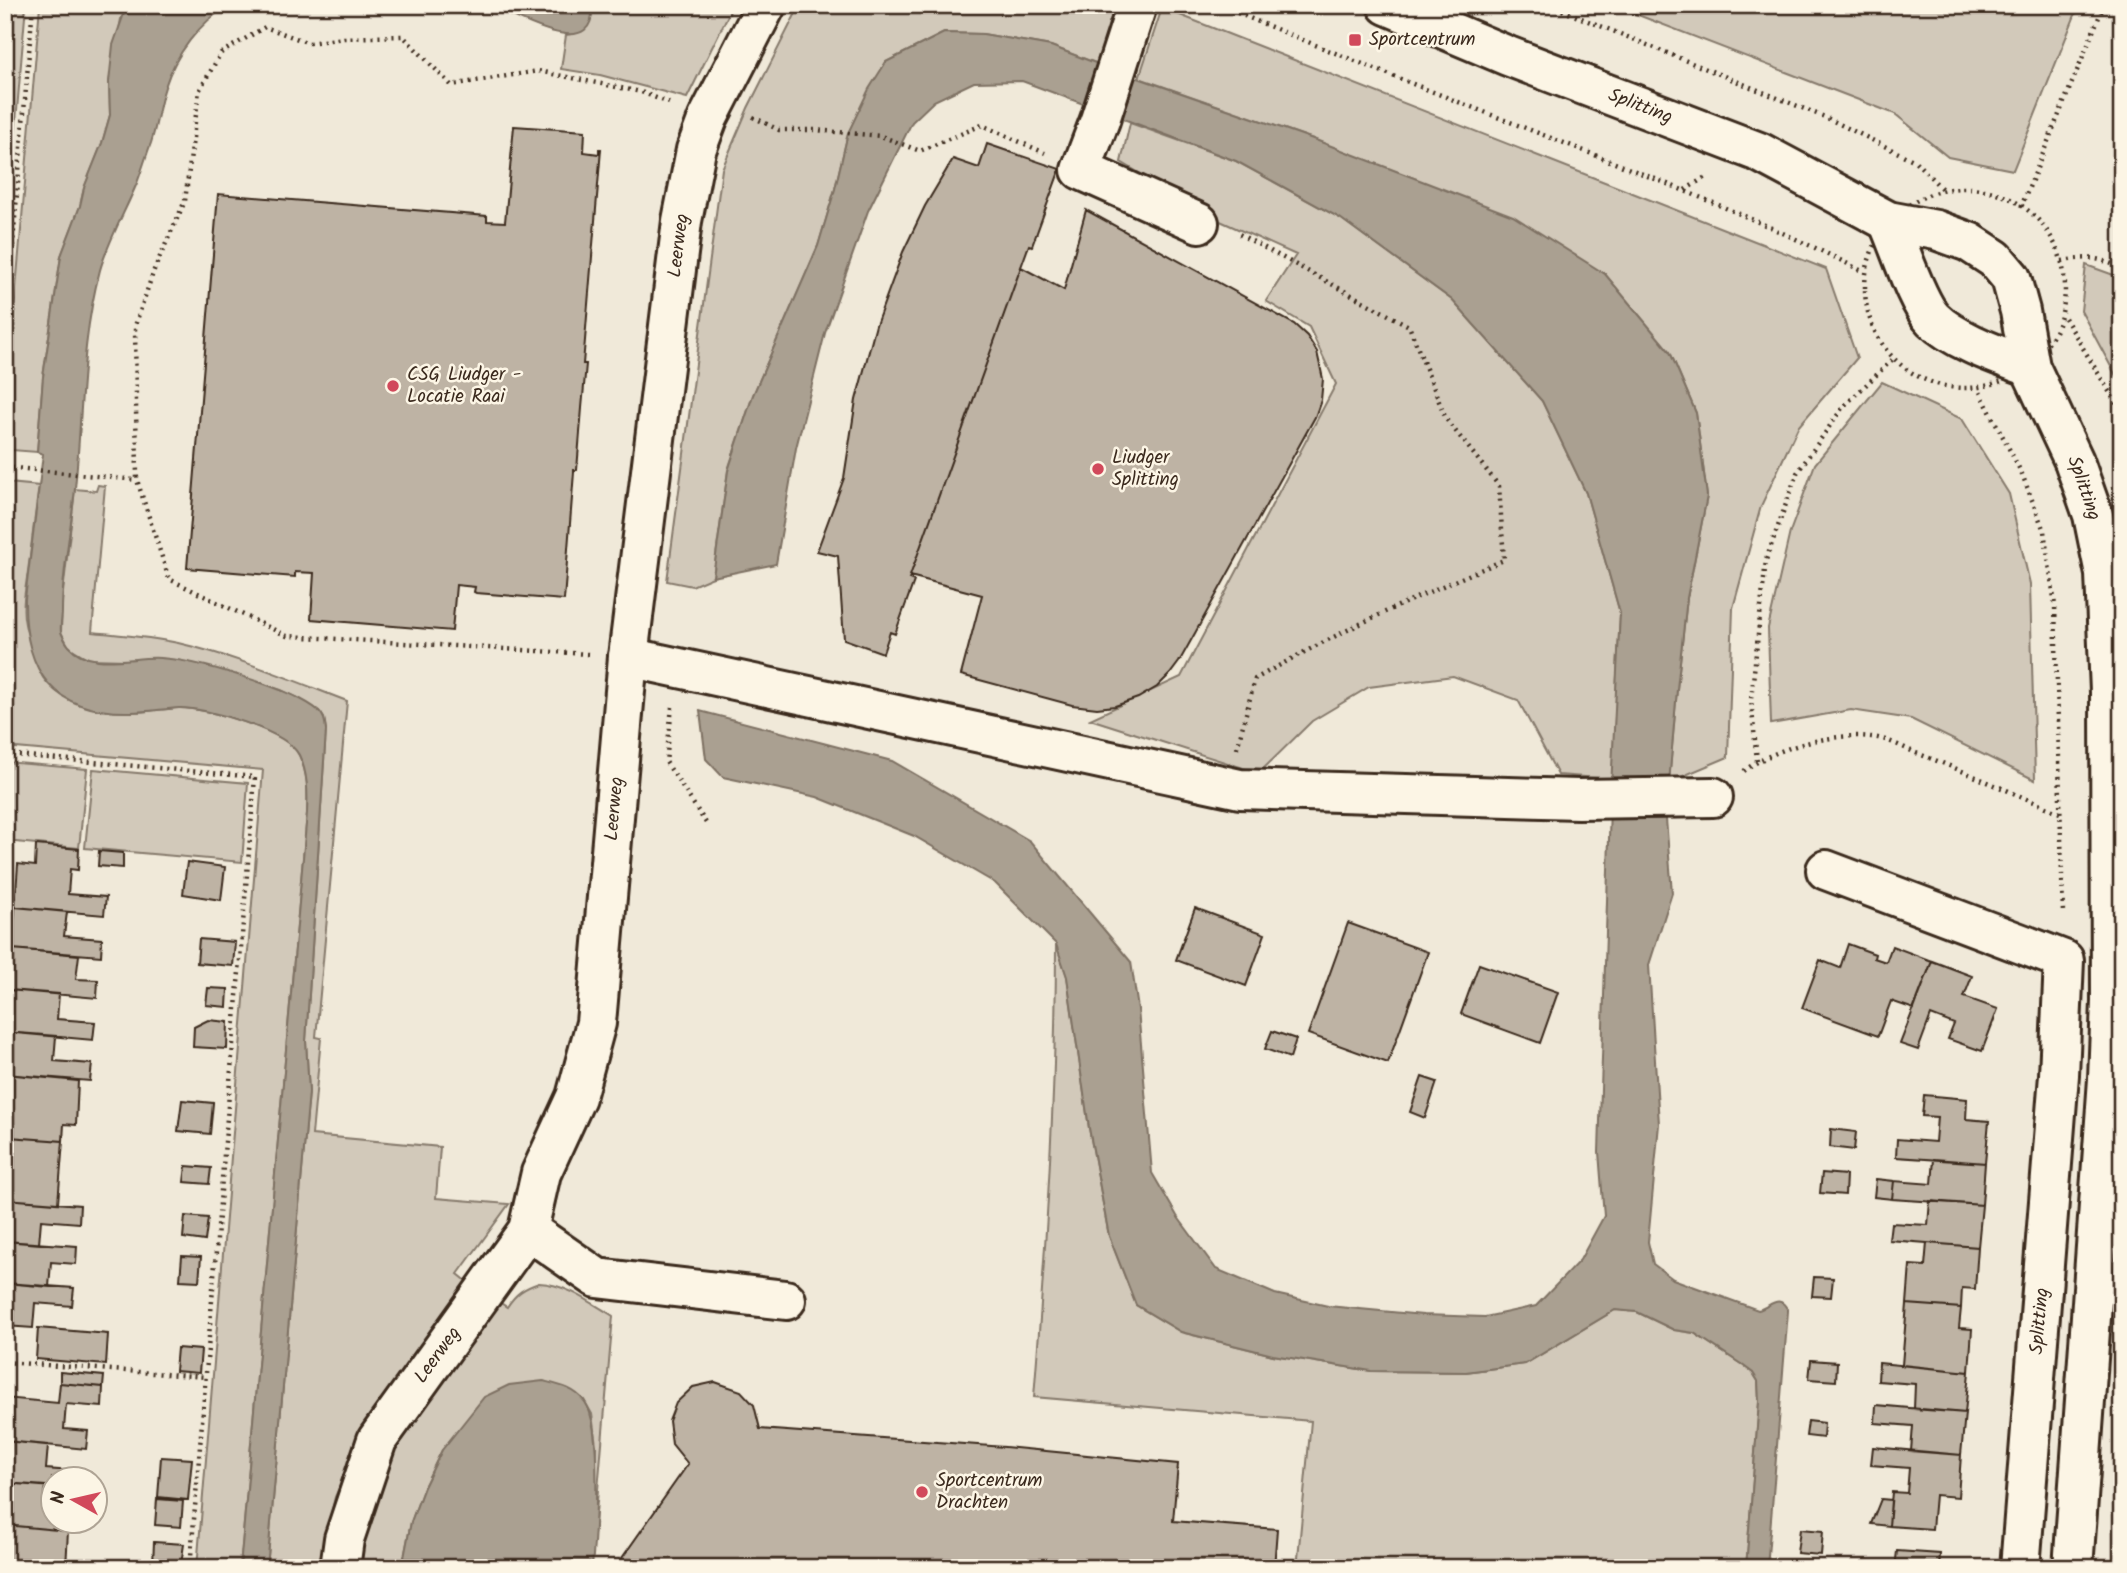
<svg xmlns="http://www.w3.org/2000/svg" width="2127" height="1573" viewBox="0 0 2127 1573" font-family="Kalam,sans-serif">
  <rect width="100%" height="100%" fill="#f0e9d9"/>
  <filter id="ink" filterUnits="userSpaceOnUse"><feTurbulence type="fractalNoise" baseFrequency=".0143" numOctaves="2"/><feDisplacementMap in="SourceGraphic" scale="14" xChannelSelector="R" yChannelSelector="G"/><feConvolveMatrix kernelMatrix="1 2 1 2 8 2 1 2 1" color-interpolation-filters="sRGB"/></filter>
  <g filter="url(#ink)">
    <!-- green -->
    <path fill="#d2c9ba" stroke="#867a6c" stroke-width="2" d="M5 5H26L5 250Z
      M40 5H127L121 19 109 82 110 115 102 143 84 188 80 206 61 256 43 377 37 452 12 450 11 456 5 455V419Z
      M592 5H733L687 98 600 75 561 69 566 35 576 33 592 9Z
      M800 5H1118L1098 64 1051 46 983 34 944 33 886 62 848 133 835 189 818 246 753 395 728 470 713 577 692 586 667 581 722 169 748 108Z
      M1612 5H2079L2013 170 1948 157 1895 114Z
      M1162 8 1826 269 1857 358 1798 427 1761 506 1733 608 1728 757 1669 782 1677 689 1687 598 1707 496 1696 413 1670 352 1605 274 1313 139 1139 78Z
      M1130 123 1236 161 1340 218 1452 300 1542 401 1586 493 1620 613 1612 779 1558 775 1518 700 1453 676 1369 687 1312 721 1259 773 1090 719 1181 677 1336 384 1309 327 1266 301 1296 255 1218 220 1121 162Z
      M2086 265 2122 278V387L2081 311Z
      M1882 382 1962 419 2009 494 2030 584 2035 780 1911 719 1851 710 1771 724 1768 628 1790 532 1815 464Z
      M5 477H9V483L39 486C35 514 32 542 28 571 26 587 21 607 25 624 27 635 38 671 44 679 63 704 100 713 130 712 146 712 162 709 178 708 205 707 287 731 299 755 308 773 308 793 307 813L240 1568H197L263 770 5 747Z
      M98 485 105 486 92 632C121 635 149 637 178 643 235 656 292 680 347 701L316 1037 321 1038 312 1135 440 1147 436 1198 509 1204 458 1274 469 1283 361 1437 335 1497 327 1532 322 1568H267L309 1092 306 1041 326 730 324 718 319 711 298 698 281 690 191 663 159 658 127 660 89 659 69 647 61 632 62 601 75 489 96 491Z
      M5 762 87 769 79 848 5 841Z
      M93 769 248 783 242 862 85 848Z
      M1056 944 1067 976 1089 1128 1109 1236 1136 1305 1181 1332 1273 1355 1371 1371 1466 1372 1525 1364 1615 1310 1637 1312 1674 1330 1694 1333 1741 1364 1753 1373 1758 1381 1759 1402 1746 1568H1297L1311 1421 1034 1397C1046 1246 1056 1095 1056 944Z
      M539 1283C566 1284 590 1302 613 1316L594 1536 596 1445 592 1414 584 1400 442 1450 424 1487 411 1522 402 1568H354L393 1444 496 1300 507 1307C516 1293 524 1288 539 1283Z"/>
    <!-- water -->
    <path fill="#aaa091" stroke="#7e7163" stroke-width="2" d="M127 5H229C200 22 175 55 165 87 159 105 157 124 151 143 146 156 142 170 137 183 125 212 109 239 100 270 79 347 83 428 73 506 69 541 62 576 62 611 62 617 60 626 61 632 62 635 66 643 69 646 91 671 132 656 160 658 196 660 292 688 319 711 325 717 325 723 326 730L306 1041 309 1092 267 1568H240L307 813C308 793 308 773 299 755 287 731 205 707 179 708 163 709 147 712 131 712 53 714 24 672 25 599L43 454 37 452 43 377 61 256 80 206 84 188 102 143 110 115 109 82 113 45Z
      M489 5H592C597 66 512 14 489 5Z
      M944 33 983 34 1051 46 1098 64 1313 139 1513 216 1605 274 1670 352 1696 413 1707 496 1687 598 1677 689 1666 819 1672 893 1649 965 1659 1124 1648 1242 1653 1264 1673 1279 1758 1310C1770 1307 1780 1292 1788 1311L1767 1568H1746L1759 1402 1758 1381 1753 1373 1741 1364 1694 1333 1674 1330 1637 1312 1615 1310 1525 1364 1466 1372 1371 1371 1273 1355 1181 1332 1136 1305 1109 1236 1089 1128 1067 977 1056 944 995 883 914 836 817 797 723 777 706 759 700 711 892 761 1030 841 1131 962 1138 1009 1152 1173 1177 1216 1216 1269 1275 1294 1328 1306 1423 1315 1485 1317 1536 1306 1580 1260 1604 1216 1599 1152 1610 807 1620 613 1586 493 1542 401 1452 300 1340 218 1236 161 1022 81 974 82 934 101 912 122 868 211 825 333 796 448 776 564 713 577 728 471 753 395 818 246 835 189 848 133 869 89 886 62Z
      M543 1381C559 1385 575 1388 585 1402 603 1427 595 1535 592 1568H402L411 1522 424 1487 442 1450 484 1397 509 1385Z"/>
    <!-- building -->
    <path fill="#beb3a4" stroke="#3b2a1e" stroke-width="2" d="M514 126 585 131 584 152 599 154V149H601L583 364H586L582 408 577 470H574V472L564 600 476 593 474 592 475 587 456 585 452 631 311 619 314 573 295 572V577L187 568 218 194 487 216V221L505 222Z
      M987 144 1060 169 1032 246 1029 245 1021 267 910 576 909 579 914 581 895 634 890 632 883 653 844 639 838 556 817 551 844 478 856 400 876 325 903 252 925 206 953 159 979 168Z
      M1086 210 1294 324 1307 336 1317 352 1323 379 1321 400 1315 417 1179 662 1170 674 1157 687 1138 698 1115 706 1097 708 1072 705 961 675 982 595 910 576 1021 267 1064 290Z
      M36 845 79 849 78 870 70 869 68 894 106 897 104 915 15 907 18 864 35 866Z
      M99 851 123 853V868L98 866Z
      M187 862 225 867 221 900 183 894Z
      M15 907 67 912 64 936 102 939 101 956 12 949Z
      M1195 908 1265 934 1246 986 1176 960Z
      M1348 923 1428 952 1388 1063 1308 1034Z
      M199 939 235 942 233 966 197 963Z
      M1848 944 1875 954 1874 958 1886 962 1892 946 1932 961 1914 1009 1891 1001 1878 1036 1802 1008 1820 960 1840 968Z
      M12 949 79 955 76 979 98 980 97 998 9 990Z
      M1932 961 1972 976 1964 997 1998 1009 1982 1051 1948 1039 1954 1024 1931 1015 1918 1050 1900 1044Z
      M1479 964 1558 992 1540 1043 1461 1014Z
      M208 988 228 989 227 1007 206 1005Z
      M9 990 59 994 57 1019 95 1022 93 1040 5 1032Z
      M208 1020 228 1022 227 1049 193 1047 194 1027Z
      M1272 1031 1296 1039 1290 1058 1265 1049Z
      M5 1032 56 1036 54 1061 92 1064 90 1081 5 1074Z
      M5 1074 78 1081 76 1125 64 1124 63 1141 9 1137 10 1117H5Z
      M1422 1077 1437 1082 1425 1118 1410 1112Z
      M1924 1095 1967 1099 1966 1119 1989 1121 1985 1163 1896 1157 1897 1139 1935 1142 1937 1117 1922 1116Z
      M182 1100 213 1103 210 1134 178 1131Z
      M1831 1129 1856 1132 1854 1150 1830 1147Z
      M9 1137 63 1141 58 1203 5 1199V1158H7Z
      M1934 1159 1985 1163 1982 1205 1892 1199 1894 1181 1932 1184Z
      M186 1166 211 1168 209 1184 184 1182Z
      M1822 1173 1846 1175 1845 1195 1820 1193Z
      M1876 1179 1894 1181 1892 1199 1874 1197Z
      M5 1199 80 1205 79 1223 41 1220 39 1244 5 1241Z
      M1930 1201 1982 1205 1978 1247 1889 1240 1891 1223 1928 1225Z
      M185 1216 208 1218 205 1241 183 1238Z
      M5 1241 77 1246 76 1264 51 1262 49 1287 5 1283Z
      M1927 1243 1978 1247 1975 1289 1962 1288 1961 1308 1907 1304 1910 1265 1925 1266Z
      M182 1256 201 1257 199 1281 180 1280Z
      M1814 1277 1833 1278 1831 1297 1812 1296Z
      M5 1283 74 1288 72 1306 35 1303 33 1328 5 1326Z
      M1907 1304 1961 1308 1959 1328 1972 1329 1969 1372 1902 1365Z
      M38 1328 108 1334 106 1365 36 1359Z
      M177 1348 201 1350 199 1373 175 1371Z
      M1811 1360 1837 1362 1836 1381 1809 1379Z
      M1879 1363 1969 1372 1965 1413 1914 1409 1915 1384 1878 1381Z
      M60 1372 104 1376 103 1387 60 1383Z
      M715 1382 741 1391 754 1405 760 1429 1005 1447 1178 1464 1173 1521 1277 1529 1274 1568H615L688 1464 672 1444 669 1421 676 1403 693 1387Z
      M60 1383 103 1387 102 1407 66 1404 64 1429 88 1431 86 1449 5 1441V1398L58 1403Z
      M1876 1405 1965 1413 1961 1455 1911 1451 1913 1426 1875 1423Z
      M1808 1421 1824 1423 1823 1438 1806 1436Z
      M5 1441 48 1445 46 1469 84 1472 83 1478H52V1487L5 1483Z
      M1873 1447 1961 1455 1958 1497 1935 1495 1932 1529 1889 1526 1892 1492 1907 1493 1909 1468 1871 1465Z
      M161 1457 192 1459 188 1500 158 1497Z
      M5 1483 45 1486 43 1511 52 1512V1520H80L79 1532 5 1525Z
      M157 1499 183 1501 181 1527 155 1525Z
      M1881 1499 1891 1500 1889 1526 1871 1524Z
      M5 1525 68 1531 66 1568H5Z
      M1800 1529 1823 1531 1821 1555 1797 1553Z
      M154 1542 184 1544 181 1565 153 1563Z
      M1897 1551 1940 1554 1939 1568H1895Z"/>
    <g fill="none" stroke-linecap="round" stroke-linejoin="round">
      <defs>
        <g id="minor">
          <path d="M1137 5 1100 120 1081 170 1199 223"/>
          <path d="M628 657 1240 789 1578 799 1713 797"/>
          <path d="M1826 870 2064 960 2059 1075 2020 1568"/>
          <path d="M528 1230 597 1278 786 1300"/>
          <path id="s1" d="M340 1568 344 1539 377 1440 528 1230 541 1173 576 1097 596 1023 628 657 682 221 696 150 708 118 766 5"/>
        </g>
        <g id="major">
          <path id="s2" d="M1387 5 1508 56 1759 152 1888 221 1936 230 1969 242 1995 259 2011 278 2020 311 2030 367 2074 461 2093 515 2105 574 2110 692 2111 1001 2108 1079 2073 1568"/>
          <path d="M1888 221C1899 245 1916 301 1933 319 1955 341 2001 356 2030 367"/>
        </g>
      </defs>
      <!-- minor casing -->
      <use href="#minor" stroke="#3b2a1e" stroke-width="44"/>
      <!-- major casing -->
      <use href="#major" stroke="#3b2a1e" stroke-width="44"/>
      <!-- path -->
      <path stroke="#3b2a1e" stroke-width="4.5" stroke-dasharray="2 5" stroke-linecap="butt" d="M1218 5C1331 52 1445 97 1559 141 1661 181 1764 221 1862 271
        M1549 5 1827 118 1915 161 1942 189
        M753 117 779 130H815L881 136 920 151 982 125 1045 153
        M1865 288a100 100 0 1 1 200 0a100 100 0 1 1-200 0Z
        M1685 190 1707 176
        M2021 207 2104 5
        M2062 261C2087 257 2099 256 2122 269
        M2065 318 2119 408 2122 417
        M5 337 33 5
        M1980 392 2022 474 2044 531 2055 605 2063 914
        M5 467 137 480
        M588 654 287 636 169 579 137 480 135 326 154 270 185 201 199 91 221 53 265 27 309 43 344 38 403 36 451 85 538 71 641 92 669 103
        M672 707 666 762 706 823
        M1237 748 1255 679C1336 633 1419 595 1504 560L1499 486 1446 419 1409 326 1239 234
        M5 754 255 777 190 1568
        M1757 761 1751 700 1766 560 1797 473 1843 407 1894 358
        M1744 771C1773 748 1834 732 1871 737 1886 738 1902 747 1916 753 1965 771 2012 793 2060 813
        M5 1362 206 1377"/>
      <!-- minor -->
      <use href="#minor" stroke="#fcf5e5" stroke-width="38"/>
      <!-- major -->
      <use href="#major" stroke="#fcf5e5" stroke-width="38"/>
    </g>
  </g>
  <!-- markers -->
  <g fill="#d1495b" stroke="#fcf5e5" stroke-width="2.5">
    <rect x="1348" y="33" width="14" height="14" rx="3.5"/>
    <circle cx="393" cy="386" r="7"/>
    <circle cx="1098" cy="469" r="7"/>
    <circle cx="922" cy="1492" r="7"/>
  </g>
  <g text-anchor="middle" dominant-baseline="central" stroke-width="5" stroke-linejoin="round" paint-order="stroke">
    <!-- poi labels -->
    <g font-size="19" fill="#3b2a1e" stroke="#fcf5e5" text-anchor="start">
      <text x="1369" y="40">Sportcentrum</text>
      <text x="407" y="375">CSG Liudger -<tspan x="407" dy="22">Locatie Raai</tspan></text>
      <text x="1112" y="458">Liudger<tspan x="1112" dy="22">Splitting</tspan></text>
      <text x="936" y="1481">Sportcentrum<tspan x="936" dy="22">Drachten</tspan></text>
    </g>
    <!-- street labels -->
    <g font-size="19" fill="#3b2a1e" stroke="#fcf5e5">
      <text stroke="none"><textPath href="#s2" startOffset="273">Splitting</textPath></text>
      <text stroke="none"><textPath href="#s1" startOffset="1393">Leerweg</textPath></text>
      <text stroke="none"><textPath href="#s2" startOffset="910">Splitting</textPath></text>
      <text stroke="none"><textPath href="#s1" startOffset="826">Leerweg</textPath></text>
      <text transform="translate(2040 1321) rotate(-85)">Splitting</text>
      <text stroke="none"><textPath href="#s1" startOffset="238">Leerweg</textPath></text>
    </g>
  </g>
  <!-- margin -->
  <rect width="2127" height="1573" fill="none" stroke="#fcf5e5" stroke-width="28"/>
  <rect x="14" y="14" width="2099" height="1545" fill="none" stroke="#3b2a1e" stroke-width="2.5" filter="url(#ink)"/>
  <!-- north arrow -->
  <g transform="translate(74 1500) rotate(278)"><circle r="33" fill="#fcf5e5" stroke="#afa495" stroke-width="2"/>
  <path d="M0-5L12 26L0 18L-12 26Z" fill="#d1495b"/>
  <text y="-10" font-size="19" font-weight="bold" text-anchor="middle" fill="#3b2a1e">N</text>
  </g>
</svg>
